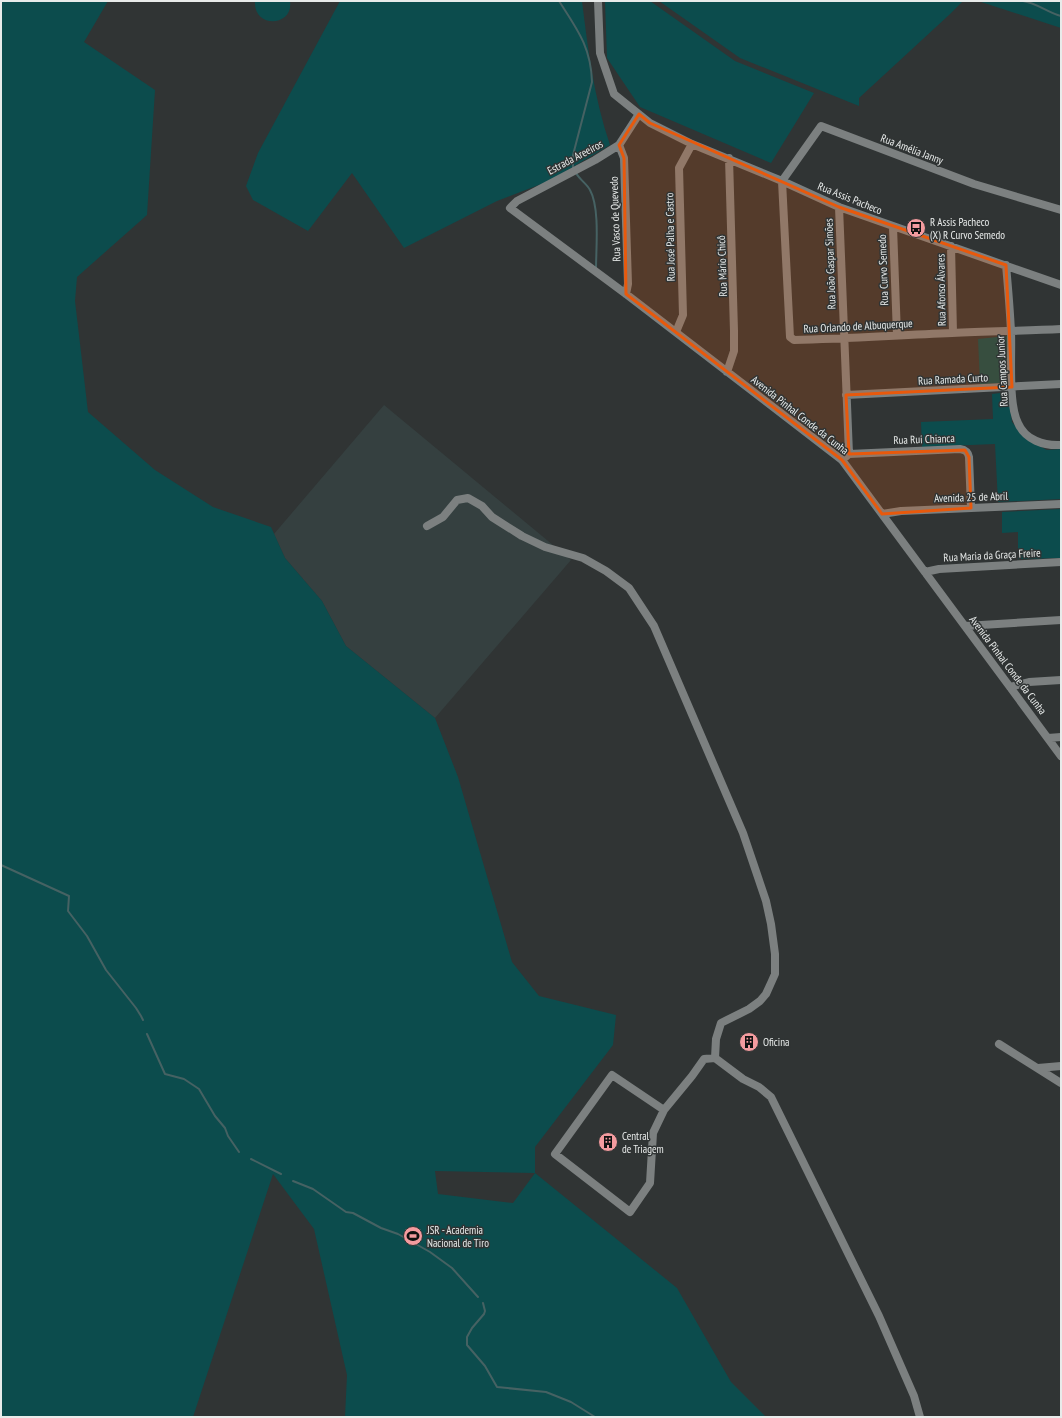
<svg xmlns="http://www.w3.org/2000/svg" width="1062" height="1418" viewBox="0 0 1062 1418" font-family="'PT Sans Narrow',sans-serif">
  <rect width="100%" height="100%" fill="#303434"/>
  <!-- built -->
  <path fill="#354040" d="M384 405 571 560 435 718 346 646 322 601 285 558 274 534Z"/>
  <!-- green -->
  <path fill="#0c4c4d" fill-rule="evenodd" d="M1 1H108L84 42 155 90 147 215 77 277 75 301 88 412 155 470 213 507 271 527 285 558 322 601 346 646 435 718 458 777 512 962 539 996 616 1015 613 1045 535 1147V1173L677 1288 731 1382 766 1417H345L347 1375 314 1229 273 1174 193 1417H1ZM435 1171 535 1173 513 1203 438 1194Z
    M255 1H290C294 27 253 29 255 1Z
    M340 1H582C588 50 594 98 610 145L549 181 497 201 404 248 352 173 308 231 253 200 246 186 258 153Z
    M605 1H650L735 61 814 93 771 163 640 107 607 58Z
    M659 1H963L949 15 859 98V106L740 58Z
    M978 1H1061V28Z
    M1007 336 1009 383 980 384 978 339Z
    M1008 392 1012 422 1026 439 1047 450 1061 449V499L998 502 995 444 922 447 921 422 993 419 992 394Z
    M1061 509V558L1018 559V532L1002 533V512Z"/>
  <g fill="none" stroke-linecap="round" stroke-linejoin="round">
    <!-- stream -->
    <path stroke="#466263" stroke-width="2" d="M559 1C577 29 591 47 592 82L573 155V168
      M1023 1C1037 3 1048 13 1061 16
      M576 173C580 180 587 184 590 190 600 208 596 249 596 269
      M1 865 69 896 68 911 87 936 106 970 136 1008 141 1016 143 1020
      M147 1034 165 1074 184 1079 199 1089 215 1116 225 1128 228 1136 239 1152
      M251 1159 281 1174
      M293 1181 313 1189 346 1212 353 1213 381 1228 398 1234 430 1252 452 1268 478 1297
      M483 1303 485 1311 484 1314 472 1328 467 1337V1345L485 1366 497 1387 546 1392 571 1402 595 1417"/>
    <!-- minor -->
    <path stroke="#7c8080" stroke-width="8" d="M598 1 600 53 614 94 650 123 692 144 782 181 839 207 1061 285
      M639 114 619 145 595 160 517 201 510 208 626 294 842 460 1061 756
      M619 145 624 158 628 284 626 294
      M839 207 849 454 842 460
      M1061 210 974 184 821 126 782 181 790 337 794 340C847 339 899 335 952 333 988 331 1025 331 1061 329
      M893 227 897 335
      M951 246 953 333
      M1006 265C1008 287 1010 310 1011 332 1012 355 1008 404 1018 423 1025 440 1044 446 1061 445
      M676 332 683 315 679 168 692 144
      M727 372 734 351V331L729 158
      M846 395 1061 384
      M849 454 960 449C966 450 968 452 969 457L971 508
      M882 514 901 511 1061 504
      M427 526 443 517 457 500 468 498 482 506 492 517 522 536 545 547 583 558 606 571 629 588 654 626 743 833 766 901 771 924 775 954V974L771 983 766 994 760 1001 749 1009 721 1023 716 1039 715 1058
      M925 572 939 569 1061 562
      M965 626 1061 620
      M1010 687 1029 682 1061 680
      M1048 738 1061 737
      M999 1044 1061 1083
      M1038 1068 1061 1066
      M664 1110 612 1075 555 1154 630 1212 650 1183 653 1133 664 1110 692 1076 704 1059 715 1058 743 1079 759 1087 771 1097 879 1316 914 1396 920 1417"/>
  </g>
  <!-- marked area -->
  <path fill="#e8590c" fill-opacity="0.2" stroke="#e8590c" stroke-width="3" stroke-linejoin="round" d="M639 114 650 123 839 207 1006 265 1012 387 846 395 849 454 965 450 969 457 971 508 882 514 842 460 626 294 624 158 619 145Z"/>
  <!-- icons -->
  <defs>
    <symbol id="bus-disc" viewBox="-11 -11 22 22"><circle r="9.5" fill="#f49b9f" stroke="#303434"/><path d="M-5-6H5V4H4V6H2V4H-2V6H-4V4H-5ZM-3.5-4V0h7V-4ZM-3.5 1.2v1.5H-2V1.2ZM2 1.2v1.5H3.5V1.2Z" fill="#111"/></symbol>
    <symbol id="building-disc" viewBox="-11 -11 22 22"><circle r="9.5" fill="#f49b9f" stroke="#303434"/><path d="M-4-6H4V6H1V3H-1V6H-4ZM-2.5-4.3h1.7v1.8h-1.7ZM.8-4.3h1.7v1.8H.8ZM-2.5-1h1.7V.8h-1.7ZM.8-1h1.7V.8H.8Z" fill="#111"/></symbol>
    <symbol id="stadium-disc" viewBox="-11 -11 22 22"><circle r="9.5" fill="#f49b9f" stroke="#303434"/><path d="M0-5a6.5 5 0 1 0 0 10a6.5 5 0 1 0 0-10ZM-3.5-1.8h7v3.6h-7Z" fill="#111"/></symbol>
  </defs>
  <g fill-rule="evenodd">
    <use href="#bus-disc" x="905" y="217" width="22" height="22"/>
    <use href="#building-disc" x="738" y="1031" width="22" height="22"/>
    <use href="#building-disc" x="597" y="1131" width="22" height="22"/>
    <use href="#stadium-disc" x="402" y="1225" width="22" height="22"/>
  </g>
  <g text-anchor="middle" dominant-baseline="central" stroke-width="3" stroke-linejoin="round" paint-order="stroke">
    <!-- street labels -->
    <g font-size="11" fill="#e8ebea" stroke="#303434">
      <text transform="translate(912 149) rotate(21)">Rua Amélia Janny</text>
      <text transform="translate(575 157) rotate(-28)">Estrada Areeiros</text>
      <text transform="translate(850 198) rotate(22)">Rua Assis Pacheco</text>
      <text transform="translate(615 219) rotate(-92)">Rua Vasco de Quevedo</text>
      <text transform="translate(670 237) rotate(-91)">Rua José Palha e Castro</text>
      <text transform="translate(830 264) rotate(-92)">Rua João Gaspar Simões</text>
      <text transform="translate(722 266) rotate(-92)">Rua Mário Chicô</text>
      <text transform="translate(883 270) rotate(-92)">Rua Curvo Semedo</text>
      <text transform="translate(941 290) rotate(-91)">Rua Afonso Álvares</text>
      <text transform="translate(858 326) rotate(-3)">Rua Orlando de Albuquerque</text>
      <text transform="translate(1002 371) rotate(-93)">Rua Campos Junior</text>
      <text transform="translate(953 379) rotate(-3)">Rua Ramada Curto</text>
      <text transform="translate(800 415) rotate(38)">Avenida Pinhal Conde da Cunha</text>
      <text transform="translate(924 439) rotate(-2)">Rua Rui Chianca</text>
      <text transform="translate(971 497) rotate(-2)">Avenida 25 de Abril</text>
      <text transform="translate(992 555) rotate(-3)">Rua Maria da Graça Freire</text>
      <text transform="translate(1008 665) rotate(53)">Avenida Pinhal Conde da Cunha</text>
    </g>
    <!-- poi labels -->
    <g font-size="11" fill="#e8ebea" stroke="#303434" text-anchor="start">
      <text x="930" y="222">R Assis Pacheco<tspan x="930" dy="13">(X) R Curvo Semedo</tspan></text>
      <text x="763" y="1042">Oficina</text>
      <text x="622" y="1136">Central<tspan x="622" dy="13">de Triagem</tspan></text>
      <text x="427" y="1230">JSR - Academia<tspan x="427" dy="13">Nacional de Tiro</tspan></text>
    </g>
  </g>
  <!-- border -->
  <rect width="1062" height="1418" fill="none" stroke="#e8ebea" stroke-width="4"/>
</svg>
